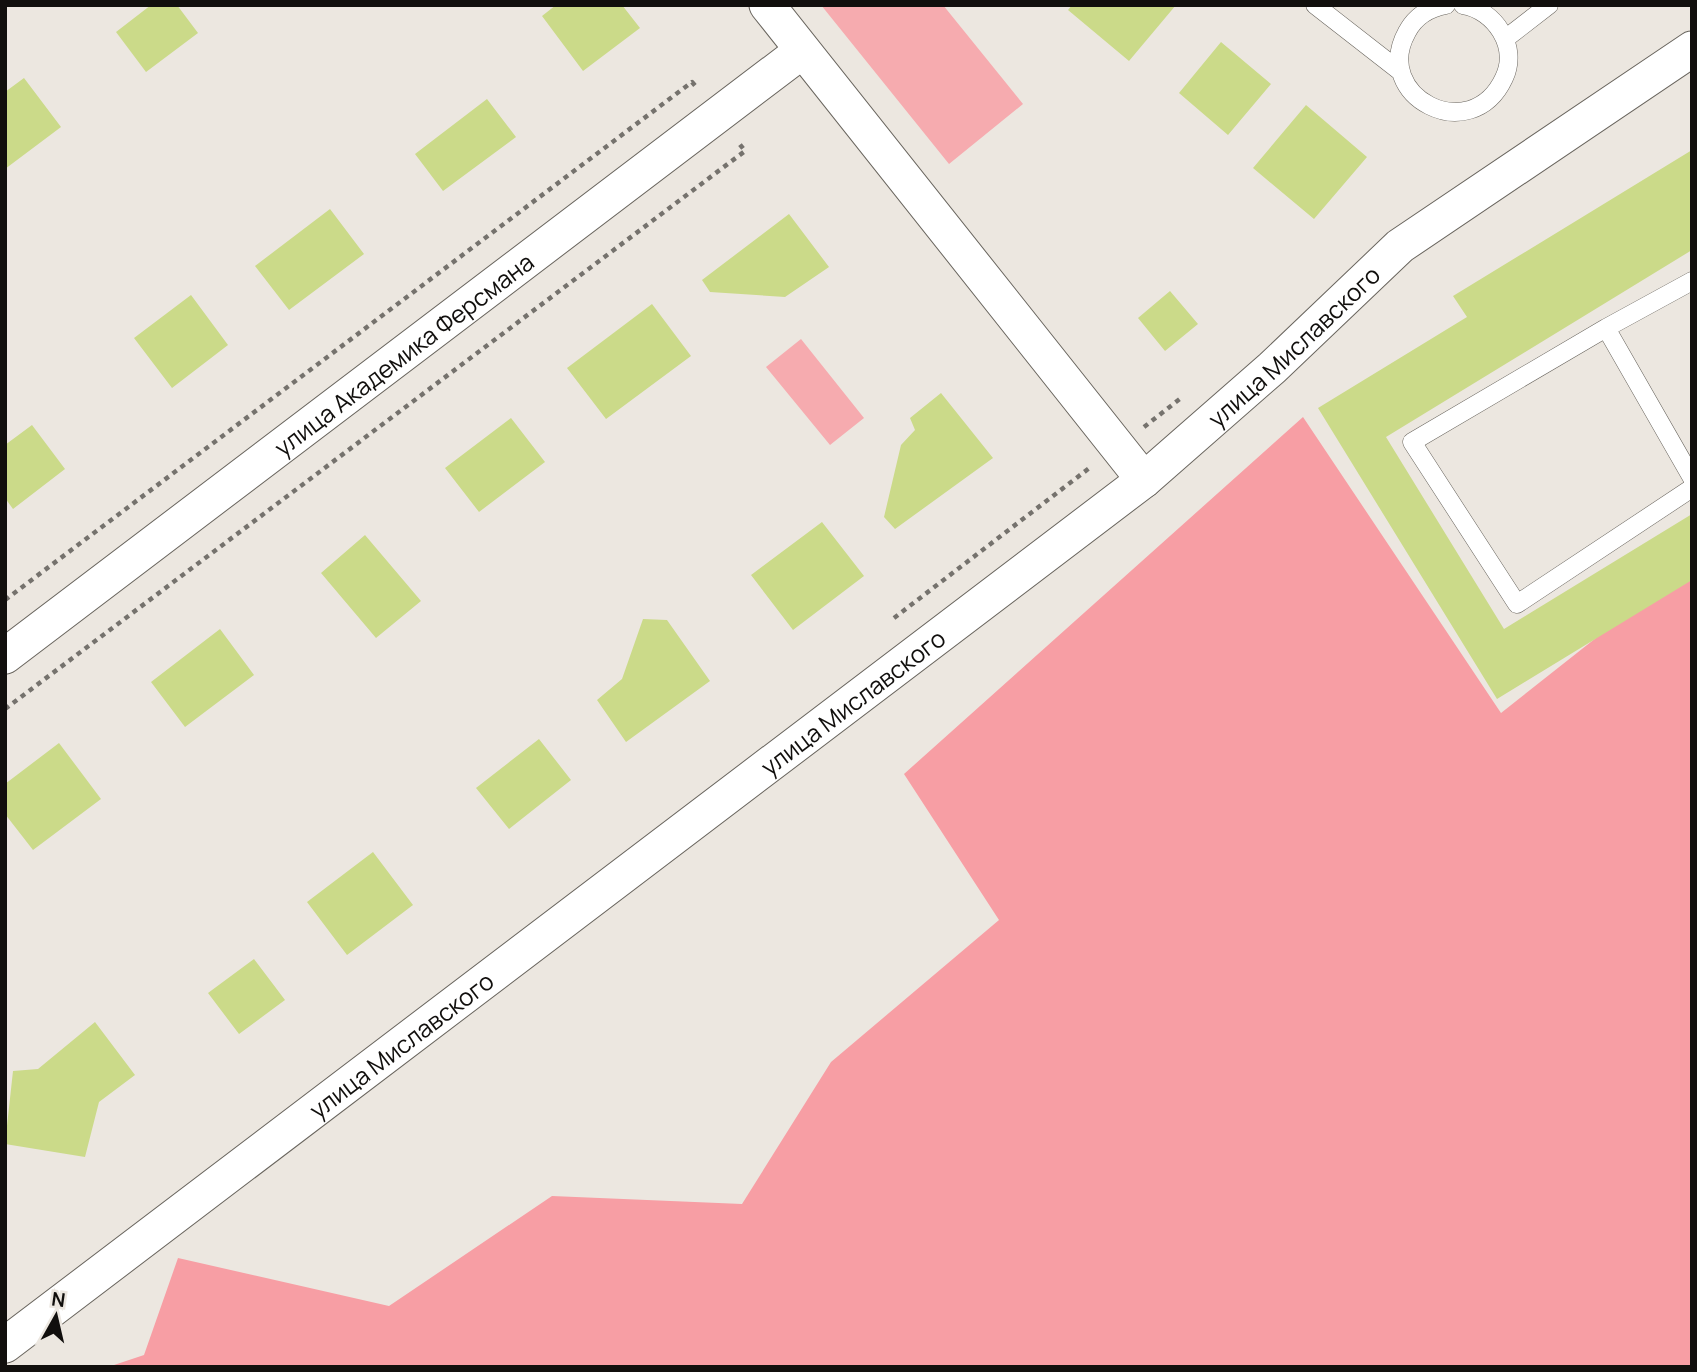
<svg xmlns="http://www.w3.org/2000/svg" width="1697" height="1372" viewBox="0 0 1697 1372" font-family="Manrope,sans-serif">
  <rect width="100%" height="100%" fill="#ece7e0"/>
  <!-- green -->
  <path fill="#f6abaf" d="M821 5H943L1023 104 949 164Z
    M801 339 864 418 830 445 766 367Z"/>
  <!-- forest -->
  <path fill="#f79ea4" d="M1303 417 1501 713 1677 574H1692V1367H108L144 1355 178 1258 389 1306 552 1196 742 1204 831 1062 999 920 904 774Z"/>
  <!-- building -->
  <path fill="#cbda89" d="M151 5H177L198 33 146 72 116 32Z
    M556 5H622L640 28 583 71 542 16Z
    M1072 5H1176L1129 61 1068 10Z
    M1221 42 1271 84 1228 135 1179 93Z
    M24 78 61 127 5 169V92Z
    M487 99 516 137 443 191 415 154Z
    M1306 105 1367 157 1314 219 1253 168Z
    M1692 150V250L1386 437 1504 629 1692 514V580L1497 699 1318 408 1467 317 1453 296Z
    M330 209 364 254 289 310 255 266Z
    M789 214 829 267 785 297 710 292 702 280Z
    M1170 291 1198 324 1165 351 1138 318Z
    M191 295 228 345 172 388 134 338Z
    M652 304 691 356 606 419 567 368Z
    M941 393 993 458 895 529 884 517 901 445 915 430 910 418Z
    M511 418 545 462 479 512 445 468Z
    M32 425 65 469 13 509 5 498V445Z
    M822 522 864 576 793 630 751 575Z
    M365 535 421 601 376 638 321 573Z
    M643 619 667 620 710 681 626 742 597 700 622 679Z
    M220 629 254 675 185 727 151 682Z
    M539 739 571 780 509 829 476 788Z
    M59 743 101 799 33 850 5 814V784Z
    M373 852 413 905 347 955 307 902Z
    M254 959 285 1000 239 1034 208 993Z
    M95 1022 135 1075 99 1102 85 1157 5 1144 13 1071 38 1069Z"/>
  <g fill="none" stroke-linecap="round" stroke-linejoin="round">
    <defs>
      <path id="lane" d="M1315 5 1401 72
        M1446 5C1429 8 1415 17 1407 32 1371 96 1471 149 1504 78 1519 47 1495 10 1463 5
        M1505 39 1549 5
        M1692 281 1606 328 1692 478
        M1606 328 1412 442 1517 604 1692 488"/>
      <g id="street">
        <path d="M767 5 1144 480"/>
        <path id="s1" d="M5 656 802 51"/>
        <path id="s2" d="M5 1345 1144 480 1272 368 1400 246 1692 49"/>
      </g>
    </defs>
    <!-- lane casing -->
    <use href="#lane" stroke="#69655e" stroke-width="19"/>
    <!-- street casing -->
    <use href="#street" stroke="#69655e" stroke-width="37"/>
    <!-- path -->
    <path stroke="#75726d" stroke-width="4.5" stroke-dasharray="5 5" stroke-linecap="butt" d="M1144 427 1181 398
      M5 600 692 82 697 88
      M894 618 1092 466
      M5 709 745 151 738 142"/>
    <!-- lane -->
    <use href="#lane" stroke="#fff" stroke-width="18"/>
    <!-- street -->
    <use href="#street" stroke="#fff" stroke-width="35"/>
  </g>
  <g text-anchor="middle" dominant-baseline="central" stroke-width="5" stroke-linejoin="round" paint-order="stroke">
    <!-- street labels -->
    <g font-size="24" fill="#110f0d" stroke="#ece7e0">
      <text stroke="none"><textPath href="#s2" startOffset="1631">улица Миславского</textPath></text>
      <text stroke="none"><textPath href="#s1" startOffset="500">улица Академика Ферсмана</textPath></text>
      <text stroke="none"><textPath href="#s2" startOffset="1064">улица Миславского</textPath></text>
      <text stroke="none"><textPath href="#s2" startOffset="497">улица Миславского</textPath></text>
    </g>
  </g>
  <!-- border -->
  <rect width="1697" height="1372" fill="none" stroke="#110f0d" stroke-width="14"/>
  <!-- north arrow -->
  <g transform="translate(56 1316) rotate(8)" stroke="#ece7e0" stroke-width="5" paint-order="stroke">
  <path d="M0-5L12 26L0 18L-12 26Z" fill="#110f0d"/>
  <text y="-10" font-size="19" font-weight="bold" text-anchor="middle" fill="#110f0d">N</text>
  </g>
</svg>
